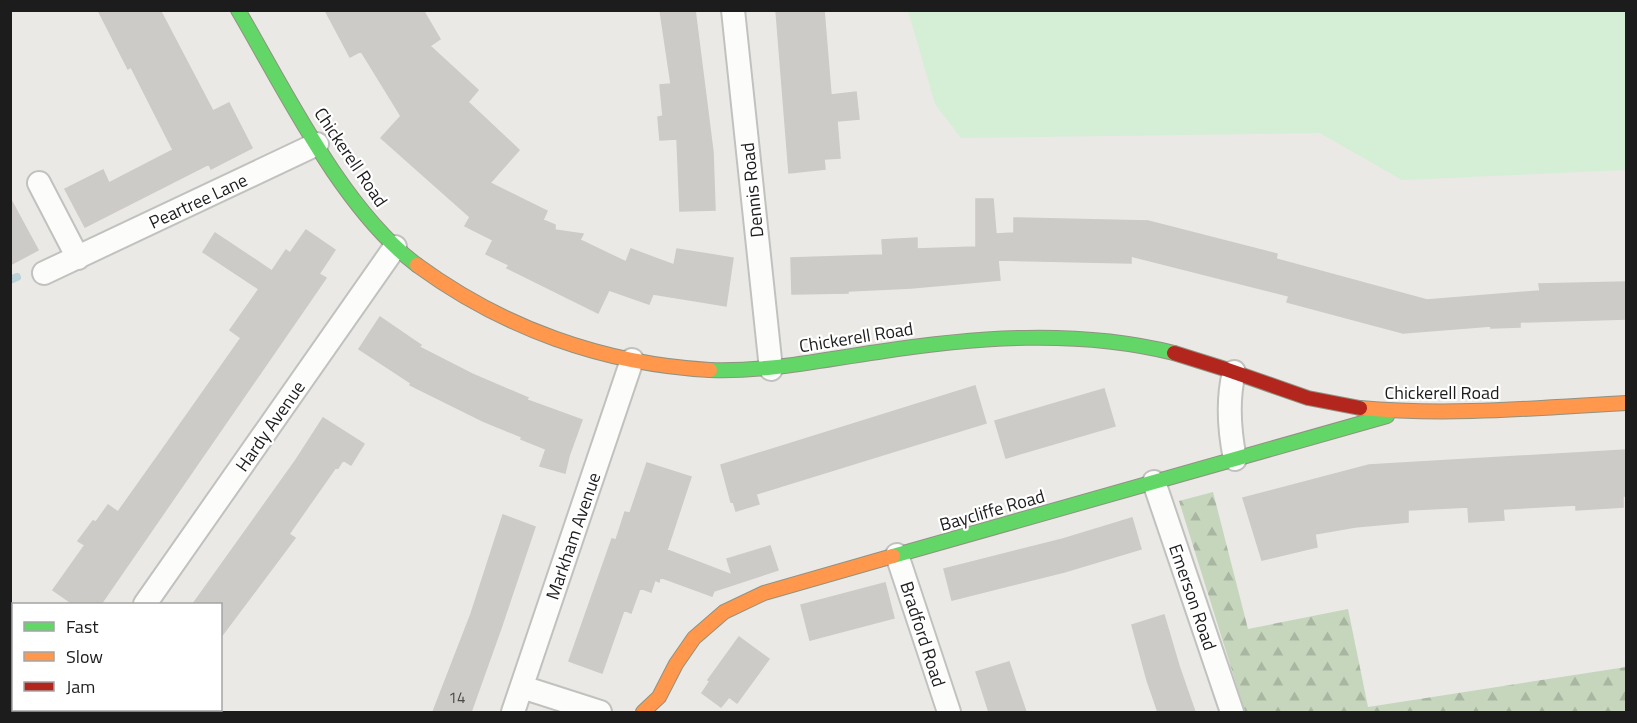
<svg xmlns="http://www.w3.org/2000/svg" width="1637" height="723" viewBox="0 0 1637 723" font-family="'Titillium Web',sans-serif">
  <defs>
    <pattern id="forest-firs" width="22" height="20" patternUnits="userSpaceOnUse" patternTransform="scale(1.5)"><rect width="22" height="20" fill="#c5d6bd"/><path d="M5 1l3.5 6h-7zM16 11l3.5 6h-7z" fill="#a9b7a2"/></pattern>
  </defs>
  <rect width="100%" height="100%" fill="#eae9e5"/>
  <!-- forest -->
  <path fill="url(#forest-firs)" d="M1213 492 1248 629 1348 609 1368 707 1626 667V712H1245L1179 501Z"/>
  <!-- park -->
  <path fill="#d5eed6" d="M908 11H1626V170L1402 180 1320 133 961 138 935 104Z"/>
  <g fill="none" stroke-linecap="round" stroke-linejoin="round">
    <!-- stream -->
    <path stroke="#bcd3da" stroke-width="8" d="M10 280 17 277"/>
  </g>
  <!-- building -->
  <path fill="#cdcbc8" stroke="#cdcac7" stroke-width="1.5" d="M98 10H160L213 111 229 103 252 148 211 169 209 164 85 227 65 189 103 170 109 183 173 150 131 67 128 69Z
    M325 10H423L440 39 430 46 478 90 468 102 519 150 490 183 547 211 543 220 555 225V230L583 234 580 240 626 262 631 249 674 265 677 249 733 258 726 306 653 294 649 304 609 290 598 313 507 268 509 265 486 254 493 240 465 226 470 217 381 138 401 116 361 51 350 57Z
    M660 10H695L713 152 715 210 680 211 677 139 660 140 658 117 663 116 660 85 671 84Z
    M776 10H824L831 95 856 92 859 119 837 121 840 158 824 159 825 169 789 173Z
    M10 198 38 250 10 265Z
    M976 199H993L996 234 1014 233V218L1148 221 1277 254 1276 259 1427 300 1540 291 1539 284 1626 282V319L1520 322V327L1491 328V326L1403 333 1287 302 1289 296 1131 256V263L998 260 1000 280 911 288 848 291V293L792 294 791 258 883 255 882 240 917 238V249L976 247Z
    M306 230 335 250 319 274 326 278 101 604H73L53 590 85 545 78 541 93 521 96 522 108 505 118 512 160 453 241 338 230 330 259 289 203 252 215 233 272 271 286 250 290 253Z
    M380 317 421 345 419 347 472 374 528 398 527 400 582 420 569 456 565 473 540 466 546 449 521 439 522 437 483 421 410 385 411 383 359 349Z
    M975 386 986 423 756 494 759 504 736 511 733 501 731 502 721 465Z
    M1104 389 1115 426 1006 458 995 421Z
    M323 418 364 444 351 465 343 460 338 468 336 467 289 534 295 538 220 638V604H193L296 460Z
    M1626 450V496H1623V507L1576 510V505L1503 509 1504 520 1469 522 1468 507 1408 510V522L1355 527 1315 534 1317 547 1262 560 1243 498 1369 465Z
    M647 463 691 477 667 550 732 575 727 559 770 546 778 570 714 591 712 596 660 577 659 582 655 580 651 592 640 588 631 613 624 610 602 673 569 661 612 539 616 540 625 512 630 513Z
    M503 515 535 527 501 628 471 712H433L471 614Z
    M1132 518 1141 549 1064 572 952 600 944 569 1063 539Z
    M885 583 894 618 810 640 801 605Z
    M1164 615 1179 666 1195 712H1158L1147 680 1132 625Z
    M739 637 769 659 737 703 729 697 721 707 702 693 710 681 708 680Z
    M1009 662 1026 712H989L976 672Z"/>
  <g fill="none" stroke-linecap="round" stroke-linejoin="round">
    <defs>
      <path id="street" d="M733 10 771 369
        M39 183 78 258
        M44 273 317 144
        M1234 372C1227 401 1229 429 1235 459
        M1154 482 1232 712
        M897 555 949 712
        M145 604 395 247
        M10 634 14 635
        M522 687 600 712
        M513 712 632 360"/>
      <path id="fast" d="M238 10C285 90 342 209 417 265
        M710 370C767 372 821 360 878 352 975 337 1077 329 1174 353
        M893 556 1387 416"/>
      <path id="slow" d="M417 265C503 328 603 364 710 370
        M1360 408C1449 416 1537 408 1626 403
        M643 712 659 697 676 664 694 638 724 612 764 593 893 556"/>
      <path id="jam" d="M1174 353 1225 369 1308 398 1360 408"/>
    </defs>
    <!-- street casing -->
    <use href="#street" stroke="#c1c1bf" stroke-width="26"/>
    <!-- fast casing -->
    <use href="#fast" stroke="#909280" stroke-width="16"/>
    <!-- slow casing -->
    <use href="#slow" stroke="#909280" stroke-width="16"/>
    <!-- jam casing -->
    <use href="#jam" stroke="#909280" stroke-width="16"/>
    <!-- street -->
    <use href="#street" stroke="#fcfcfb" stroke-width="22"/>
    <!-- fast -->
    <use href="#fast" stroke="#63d668" stroke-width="14"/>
    <!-- slow -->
    <use href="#slow" stroke="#ff974d" stroke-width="14"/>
    <!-- jam -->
    <use href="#jam" stroke="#b3261e" stroke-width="14"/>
  </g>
  <g text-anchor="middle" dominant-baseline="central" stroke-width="4.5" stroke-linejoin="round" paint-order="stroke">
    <!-- number labels -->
    <g font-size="15" fill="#484847">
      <text x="457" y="697">14</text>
    </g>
    <!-- street labels -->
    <g font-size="18" fill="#1c1c1c" stroke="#fff">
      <text transform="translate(351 157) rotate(56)">Chickerell Road</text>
      <text transform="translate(752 190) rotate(-96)">Dennis Road</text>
      <text transform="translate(198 201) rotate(-25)">Peartree Lane</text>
      <text transform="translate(856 337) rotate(-9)">Chickerell Road</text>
      <text x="1442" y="392">Chickerell Road</text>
      <text transform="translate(270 426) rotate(-55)">Hardy Avenue</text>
      <text transform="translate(992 510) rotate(-16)">Baycliffe Road</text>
      <text transform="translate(573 536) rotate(-71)">Markham Avenue</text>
      <text transform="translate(1193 597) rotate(71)">Emerson Road</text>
      <text transform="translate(923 634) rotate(72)">Bradford Road</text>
    </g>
  </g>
  <!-- border -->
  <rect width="1637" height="723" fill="none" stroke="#1c1c1c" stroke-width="24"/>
  <!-- legend -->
  <rect x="12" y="603" width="210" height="108" fill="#ffffff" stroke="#a4a4a4" stroke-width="1.5"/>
  <rect x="24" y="622" width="30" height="9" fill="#63d668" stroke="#a4a4a4" stroke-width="1.5"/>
  <text x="66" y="633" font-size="18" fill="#1c1c1c">Fast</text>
  <rect x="24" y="652" width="30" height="9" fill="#ff974d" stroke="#a4a4a4" stroke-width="1.5"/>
  <text x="66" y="663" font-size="18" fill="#1c1c1c">Slow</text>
  <rect x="24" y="682" width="30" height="9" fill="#b3261e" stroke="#a4a4a4" stroke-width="1.5"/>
  <text x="66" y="693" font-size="18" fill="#1c1c1c">Jam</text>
</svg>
